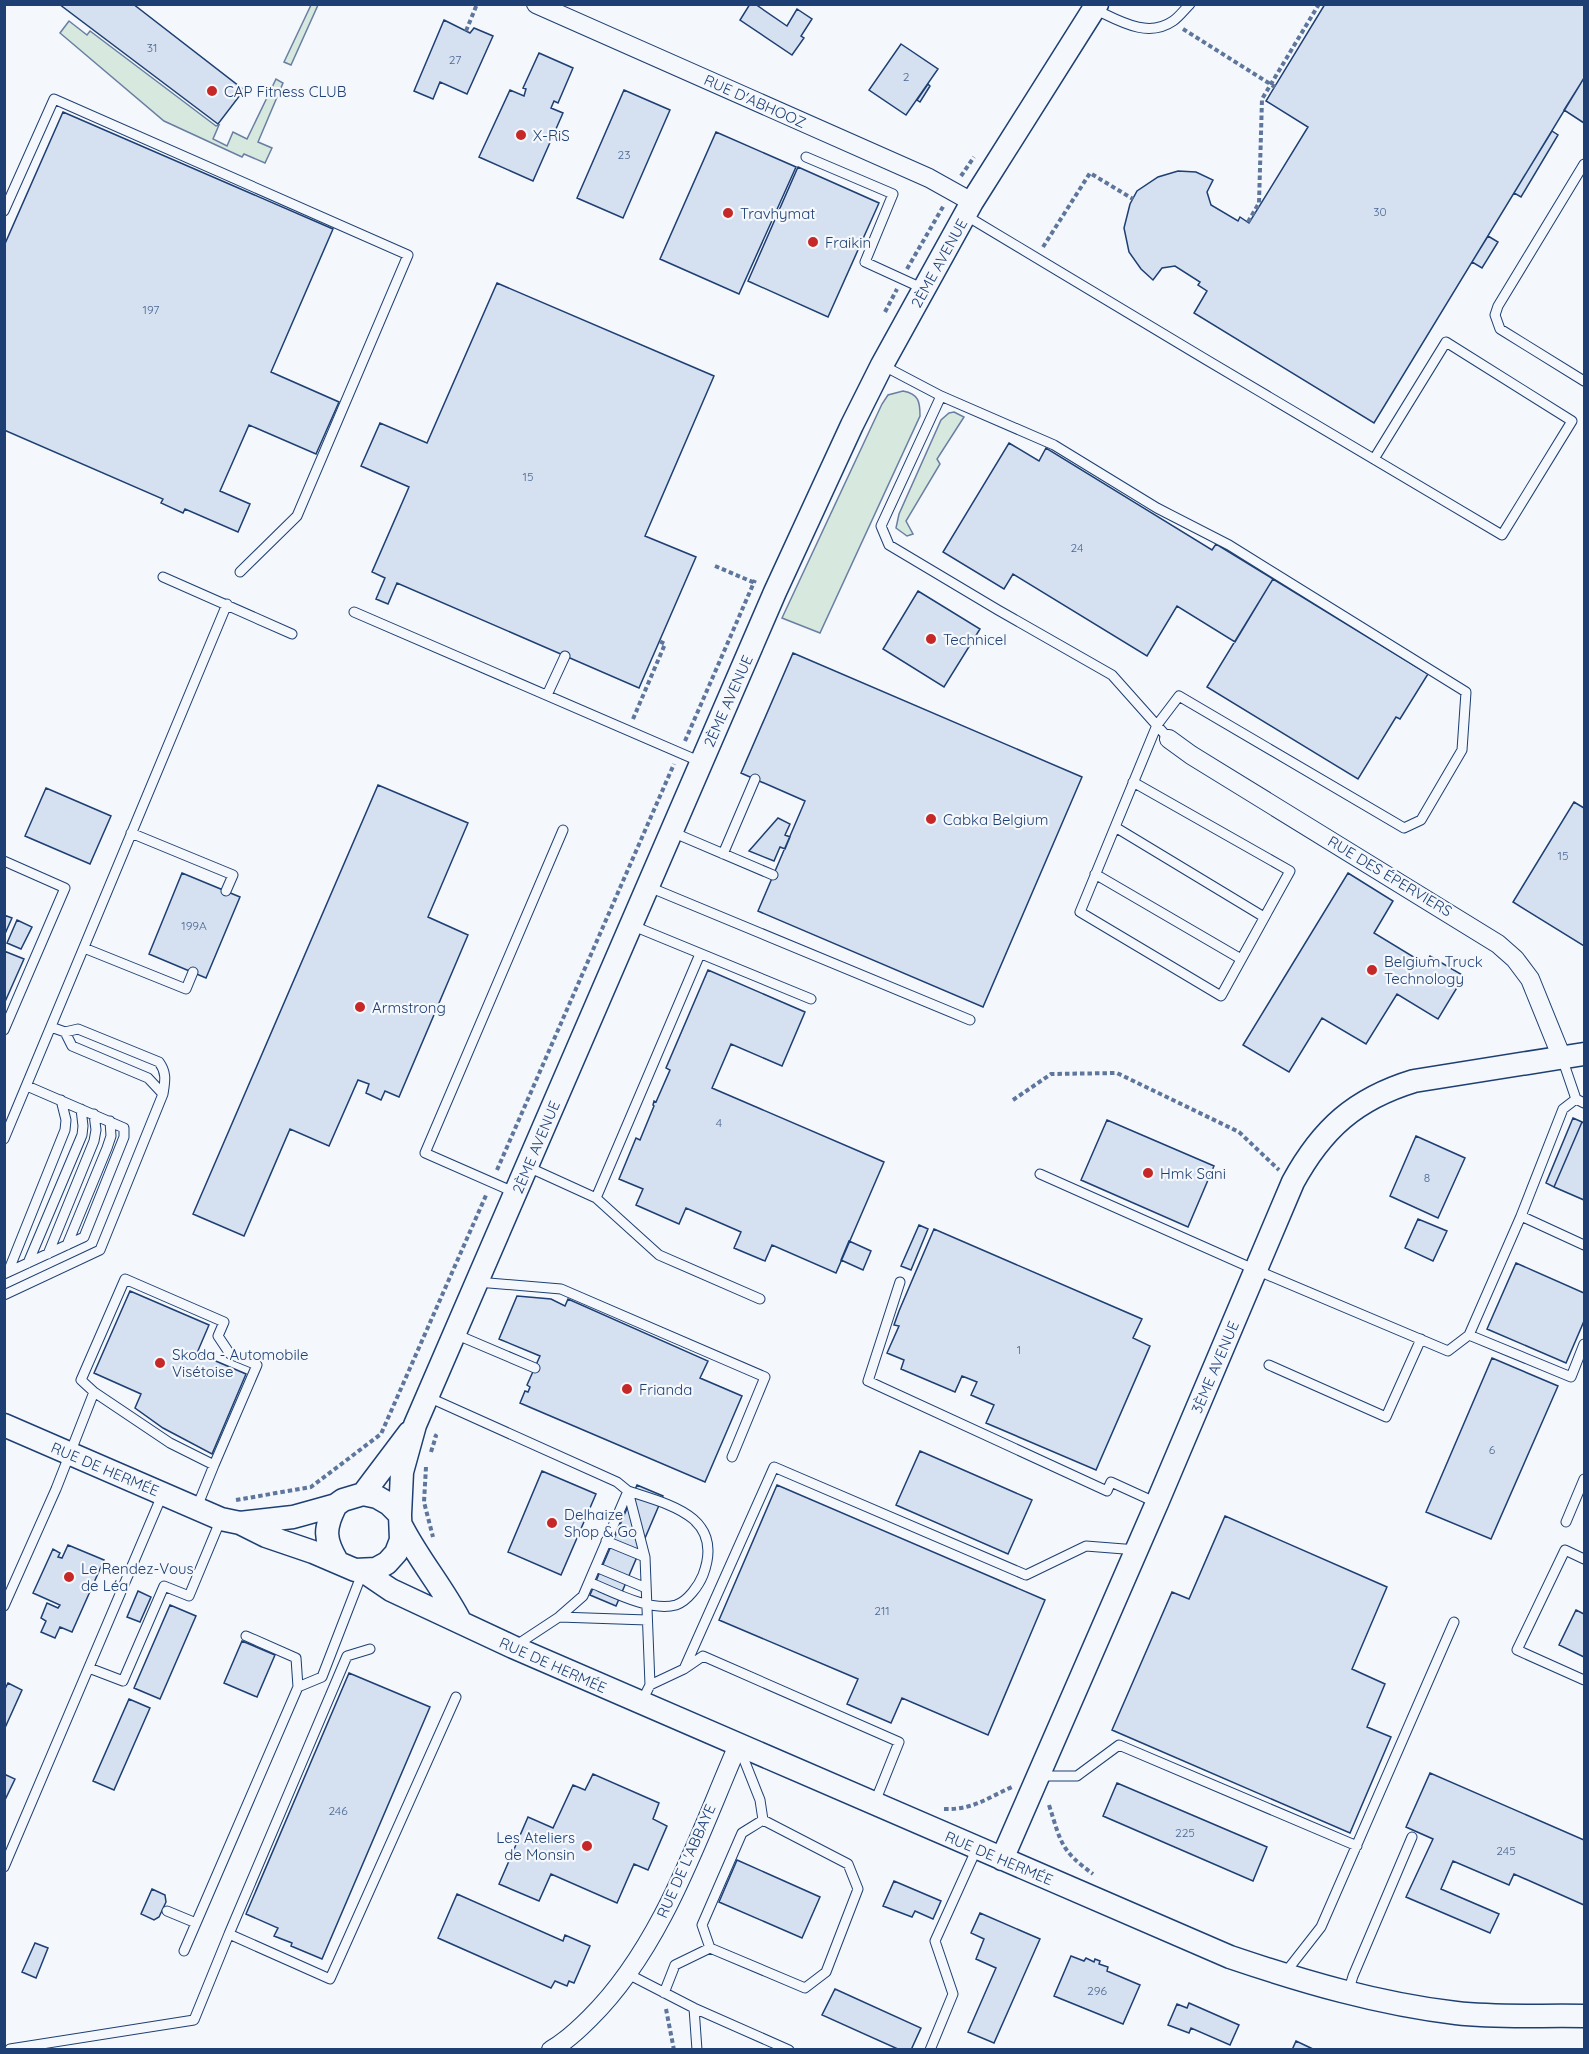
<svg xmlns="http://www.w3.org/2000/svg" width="1589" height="2054" viewBox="0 0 1589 2054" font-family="Quicksand,sans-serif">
  <rect width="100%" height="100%" fill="#f4f7fb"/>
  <!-- green -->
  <path fill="#d7e8df" stroke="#687fa3" stroke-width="1.5" d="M311 5H318L291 65 284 62Z
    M69 21 87 35 90 31 216 126 219 125 213 139 227 146 233 132 247 139 276 79 283 83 258 142 272 148 265 163 244 154 242 157 164 121 60 33Z
    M903 391C919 394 920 402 920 416L820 633 782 618 882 404 888 395Z
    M954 412 964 417 937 459 940 464 906 521 913 534 907 536 896 528 899 514 941 420 949 413Z"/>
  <!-- building -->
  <path fill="#d5e0f0" stroke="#1d3f73" stroke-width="1.5" d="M59 4H133L244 90 218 124Z
    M750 4H755L787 26 797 9 812 19 801 36 804 38 792 55 740 20Z
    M1325 4H1584V78L1374 423 1194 313 1207 291 1198 285 1200 282 1175 266 1162 268 1153 280 1141 269 1129 252 1124 228 1130 204 1137 191 1158 177 1178 171 1196 172 1213 180 1207 192 1211 205 1238 221 1240 217 1249 223 1308 127 1266 101Z
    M444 20 470 33 474 28 493 36 467 94 440 82 433 99 414 91Z
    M901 44 938 69 906 115 869 90Z
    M539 53 573 68 558 103 554 101 551 108 563 113 533 181 479 157 510 90 524 96 526 89 523 88Z
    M1584 78V123L1564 110Z
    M928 84 930 86 920 102 917 100Z
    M624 90 670 110 623 218 577 198Z
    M63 112 333 229 271 372 339 402 316 454 249 425 220 491 250 504 238 532 185 509 183 513 161 503 163 499 4 430V246Z
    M1552 131 1558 135 1521 197 1514 193Z
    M716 132 796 167 739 294 660 259Z
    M798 167 879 203 828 317 748 281Z
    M1488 236 1498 242 1482 268 1472 262Z
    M497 283 714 376 645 536 696 557 639 688 397 583 388 604 376 599 385 578 372 572 409 487 361 466 380 423 427 443Z
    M1009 443 1039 461 1046 448 1212 550 1216 544 1273 579 1235 642 1177 606 1147 656 1013 574 1004 589 943 552Z
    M1273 579 1428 674 1400 719 1396 717 1358 779 1207 687Z
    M918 591 980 629 944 687 883 649Z
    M793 653 1082 777 983 1007 758 911 805 801 741 773Z
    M378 785 468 823 428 917 468 935 399 1097 385 1091 381 1100 366 1093 369 1084 358 1080 329 1146 290 1129 244 1236 193 1214Z
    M46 788 111 816 90 864 25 836Z
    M1574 802 1584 808V946L1513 902Z
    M778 818 790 824 785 835 790 837 785 849 780 847 774 861 749 851Z
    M182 873 240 897 206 978 149 954Z
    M1348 873 1393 901 1374 933 1425 964 1430 956 1464 976 1438 1019 1397 994 1366 1044 1322 1018 1289 1072 1243 1045Z
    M4 915 12 918 4 936Z
    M17 920 32 927 21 949 7 943Z
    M4 951 24 959 4 1004Z
    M708 970 805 1012 782 1066 731 1044 712 1088 884 1162 836 1273 772 1245 765 1261 734 1248 741 1232 686 1208 679 1224 636 1205 643 1189 619 1179 636 1138 640 1140 654 1106 653 1105 654 1101 656 1102 670 1070 666 1068Z
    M1573 1118 1582 1122 1554 1187 1546 1183Z
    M1107 1120 1214 1166 1188 1227 1081 1180Z
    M1582 1122 1584 1123V1200L1554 1187Z
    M1416 1136 1465 1158 1438 1218 1390 1196Z
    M1418 1219 1447 1231 1433 1261 1405 1248Z
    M919 1225 928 1229 911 1270 901 1266Z
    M934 1229 1142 1319 1133 1338 1150 1346 1096 1470 986 1423 994 1405 971 1395 977 1382 962 1376 955 1392 901 1369 904 1360 887 1353 899 1326 894 1325 899 1311Z
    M849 1241 871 1251 863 1270 841 1260Z
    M1516 1263 1584 1293V1321L1566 1363 1487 1329Z
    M130 1291 209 1325 197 1353 246 1374 212 1454 163 1428 135 1408 141 1394 94 1373Z
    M517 1296 551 1299 565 1306 568 1299 708 1361 700 1378 742 1396 705 1482 520 1403 525 1391 528 1392 530 1387 527 1385 540 1356 499 1339Z
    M1492 1358 1558 1386 1491 1539 1426 1512Z
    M920 1451 1032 1500 1008 1554 896 1505Z
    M542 1471 596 1494 561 1575 508 1552Z
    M637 1485 663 1496 616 1606 590 1595Z
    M777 1485 1045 1600 988 1735 902 1698 891 1723 847 1704 858 1679 719 1620Z
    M1225 1516 1387 1587 1352 1669 1385 1684 1367 1727 1391 1737 1350 1833 1112 1730 1172 1592 1189 1599Z
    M68 1545 104 1560 72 1632 60 1627 55 1638 41 1632 46 1621 41 1618 47 1603 58 1608 60 1605 33 1593 53 1549 60 1553 58 1557 62 1558Z
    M138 1591 151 1597 140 1622 127 1617Z
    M170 1605 196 1616 160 1699 134 1688Z
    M1576 1610 1584 1614V1657L1559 1645Z
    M242 1641 275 1655 257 1697 224 1683Z
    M349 1673 430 1707 322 1959 291 1946 292 1943 274 1936 278 1928 246 1914Z
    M8 1683 22 1690 4 1730V1691Z
    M129 1699 150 1708 114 1790 93 1781Z
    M1430 1773 1584 1840V1905L1514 1874 1509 1885 1453 1861 1441 1889 1499 1914 1490 1933 1406 1897 1433 1839 1406 1827Z
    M4 1774 15 1779 4 1802Z
    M593 1774 659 1803 653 1819 667 1826 648 1870 634 1864 617 1903 551 1874 539 1901 499 1884 528 1817 553 1828 573 1785 585 1790Z
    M1117 1783 1267 1847 1253 1881 1103 1816Z
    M737 1860 820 1897 802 1938 719 1902Z
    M894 1881 941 1901 933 1919 915 1911 912 1917 883 1906Z
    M152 1889 165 1895 166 1902 159 1917 154 1920 141 1914Z
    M457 1894 563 1941 565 1935 590 1946 574 1983 569 1981 567 1986 555 1981 551 1988 438 1938Z
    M980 1913 1040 1939 994 2043 968 2032 996 1968 976 1959 984 1939 971 1933Z
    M35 1943 48 1948 36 1978 22 1972Z
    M1071 1956 1084 1961 1086 1958 1094 1962 1095 1959 1100 1961 1099 1964 1108 1967 1107 1971 1140 1985 1123 2024 1054 1996Z
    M835 1989 921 2028 911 2050H900L822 2015Z
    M1189 2003 1239 2025 1230 2045 1191 2028 1189 2033 1168 2025 1177 2004 1187 2008Z
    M1296 2041 1315 2050H1292Z"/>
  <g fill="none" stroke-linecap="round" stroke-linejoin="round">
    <defs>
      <path id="service" d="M1094 9C1118 20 1147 39 1173 21 1179 17 1184 10 1190 4
        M806 157 893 194 865 262 924 289
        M1584 164 1498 306 1495 315 1500 329 1584 381
        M4 211 54 99 408 255 297 516 240 572
        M965 215C1143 323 1323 429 1502 535L1572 421 1446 342 1374 459
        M882 365 941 396 881 526 889 545 998 610 1112 675 1169 739
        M941 396 1054 445 1157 508 1229 545 1466 692 1462 750 1421 820 1404 828 1179 696 1157 725 1080 912 1221 996 1290 871 1133 782
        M163 577 292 634
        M354 612 701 762
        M547 695 565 656
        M1115 827 1264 917
        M672 832 773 875
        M131 833 233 875 226 891
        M723 854 755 779
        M4 861 65 888 4 1030
        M1095 874 1241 959
        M649 887 970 1020
        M631 925 811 999
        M84 948 186 989 193 972
        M65 1032 72 1046 148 1078 163 1094
        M1562 1058 1576 1099 1584 1103
        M4 1139 227 604
        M528 1167 596 1198 659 1255 760 1299
        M1040 1174 1256 1270 1448 1351 1469 1335
        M516 1193 425 1153 563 830
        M596 1198 700 954
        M1521 1216 1563 1109 1576 1099
        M67 1245 107 1148 111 1136 110 1121
        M1584 1245 1521 1216 1469 1335 1571 1377 1584 1344
        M48 1254 94 1141 96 1130 94 1114
        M28 1263 82 1135 83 1126 81 1109
        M8 1272 65 1130 66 1120 61 1100
        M4 1274 84 1237 124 1137V1128L27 1086
        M477 1282 561 1289 765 1377 732 1457
        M900 1282 868 1381 1107 1491 1111 1482 1157 1503
        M4 1295 100 1250 163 1094C165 1081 167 1073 159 1062L78 1029 65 1032 51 1027
        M455 1334 535 1368
        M1269 1365 1386 1417 1421 1339
        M94 1392 81 1380 125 1279 224 1322 218 1336 230 1354 257 1365 214 1465
        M428 1397 617 1482 628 1491 583 1596 559 1617 515 1646
        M1566 1522 1584 1479
        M606 1541 645 1557
        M1584 1559 1565 1550 1517 1650 1584 1680
        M596 1567 646 1588
        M589 1582C613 1592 650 1612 676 1605 688 1601 699 1585 703 1575 725 1517 671 1505 628 1491L645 1557 650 1685 642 1701
        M4 1606 56 1489 94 1392 170 1443 214 1465 197 1507
        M559 1617 647 1620
        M246 1636 296 1658 298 1687
        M370 1649 347 1656 229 1934 330 1979 456 1697
        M89 1668 123 1681 164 1586 189 1596 221 1519
        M684 1669 774 1467 1026 1575 1086 1546 1137 1550
        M650 1685 684 1669 703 1656 899 1742 875 1802
        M1040 1776H1077L1119 1745 1357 1846
        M4 1867 163 1493
        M167 1911 196 1923
        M710 1948 702 1925 742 1833 763 1820
        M184 1951 298 1687 322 1677 363 1571
        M1285 1973 1321 1927 1454 1622
        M628 1974 694 2008 789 2050
        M664 1993 675 1965 710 1948 805 1988 826 1972 858 1889 848 1864 763 1820 760 1800 739 1747
        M1348 1993 1353 1976 1412 1837
        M694 2008 697 2050
        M10 2049 194 2020 229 1934
        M930 2050 953 1994 935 1941 977 1848"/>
      <path id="minor" d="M536 4 929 178 972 202
        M1169 739 1191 755 1498 944 1515 959 1530 979 1562 1058
        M551 2050C565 2042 579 2029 590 2018 662 1947 698 1837 738 1745"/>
      <path id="tertiary" d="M4 1425 221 1519 240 1523 266 1536 313 1552 355 1570 376 1569 387 1563 396 1553 401 1540 400 1515 402 1472 415 1425 775 592 852 425 882 365 972 202 1097 4
        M363 1494 409 1433
        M336 1505C324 1528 324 1539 337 1561
        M240 1523 293 1517 336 1505 343 1500 363 1494 377 1497 389 1504 400 1515
        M402 1527C419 1560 443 1588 460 1621
        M363 1571 391 1590 513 1647 1230 1957C1304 1982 1379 2004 1456 2013 1499 2018 1542 2015 1584 2016
        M1002 1859 1157 1503 1293 1182C1322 1129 1355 1099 1414 1081L1584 1054"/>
    </defs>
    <!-- service casing -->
    <use href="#service" stroke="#1d3f73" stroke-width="11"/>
    <!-- minor casing -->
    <use href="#minor" stroke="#1d3f73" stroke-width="20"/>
    <!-- tertiary casing -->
    <use href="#tertiary" stroke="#1d3f73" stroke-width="25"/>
    <!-- path -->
    <path stroke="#5e769c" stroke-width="4" stroke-dasharray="4.5 3" stroke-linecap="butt" d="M1183 29 1275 87
      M466 31 477 4
      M961 176 974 157
      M1248 222 1259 203 1262 99 1319 4
      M1043 247 1090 173 1133 199
      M907 269 944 205
      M885 312 897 289
      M715 566 755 583
      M633 719 665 644 659 641
      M685 741 755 580
      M1013 1100 1051 1074 1117 1073 1239 1132 1279 1170
      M497 1170 674 764
      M431 1452 436 1436 434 1435
      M426 1467 424 1502 433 1537
      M236 1500 311 1487 381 1434 487 1193
      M1049 1805C1061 1842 1060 1850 1093 1874
      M944 1809C973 1810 987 1798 1012 1787
      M666 2009 674 2050"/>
    <!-- service -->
    <use href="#service" stroke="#f4f7fb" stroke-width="9"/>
    <!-- minor -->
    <use href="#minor" stroke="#f4f7fb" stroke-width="18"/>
    <!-- tertiary -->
    <use href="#tertiary" stroke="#f4f7fb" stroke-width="22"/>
  </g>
  <!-- markers -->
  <g fill="#c62828" stroke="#f4f7fb" stroke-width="2">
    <circle cx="212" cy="91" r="6"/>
    <circle cx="521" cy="135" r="6"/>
    <circle cx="728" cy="213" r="6"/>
    <circle cx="813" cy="242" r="6"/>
    <circle cx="931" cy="639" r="6"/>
    <circle cx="931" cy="819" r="6"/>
    <circle cx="1372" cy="970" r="6"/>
    <circle cx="360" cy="1007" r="6"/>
    <circle cx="1148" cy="1173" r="6"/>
    <circle cx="160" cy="1363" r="6"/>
    <circle cx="627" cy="1389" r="6"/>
    <circle cx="552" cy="1523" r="6"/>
    <circle cx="69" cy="1577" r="6"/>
    <circle cx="587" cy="1846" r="6"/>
  </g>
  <g text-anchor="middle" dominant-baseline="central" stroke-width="4.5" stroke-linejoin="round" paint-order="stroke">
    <!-- number labels -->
    <g font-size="12" fill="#4b6792">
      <text x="152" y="47">31</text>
      <text x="455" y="59">27</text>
      <text x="906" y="76">2</text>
      <text x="624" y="154">23</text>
      <text x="1380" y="211">30</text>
      <text x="151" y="309">197</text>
      <text x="528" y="476">15</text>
      <text x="1077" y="547">24</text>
      <text x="1563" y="855">15</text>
      <text x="194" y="925">199A</text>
      <text x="719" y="1122">4</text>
      <text x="1427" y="1177">8</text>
      <text x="1019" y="1349">1</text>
      <text x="1492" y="1449">6</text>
      <text x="882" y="1610">211</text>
      <text x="338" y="1810">246</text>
      <text x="1185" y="1832">225</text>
      <text x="1506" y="1850">245</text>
      <text x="1097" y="1990">296</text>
    </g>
    <!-- poi labels -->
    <g font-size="15" fill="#1d3f73" stroke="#f4f7fb" text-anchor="start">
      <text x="224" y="91">CAP Fitness CLUB</text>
      <text x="533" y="135">X-RiS</text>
      <text x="740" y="213">Travhymat</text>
      <text x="825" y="242">Fraikin</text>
      <text x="943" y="639">Technicel</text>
      <text x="943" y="819">Cabka Belgium</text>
      <text x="1384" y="961">Belgium Truck<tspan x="1384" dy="17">Technology</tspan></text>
      <text x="372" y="1007">Armstrong</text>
      <text x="1160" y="1173">Hmk Sani</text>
      <text x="172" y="1354">Skoda - Automobile<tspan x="172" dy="17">Visétoise</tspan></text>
      <text x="639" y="1389">Frianda</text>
      <text x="564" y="1514">Delhaize<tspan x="564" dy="17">Shop &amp; Go</tspan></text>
      <text x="81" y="1568">Le Rendez-Vous<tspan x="81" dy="17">de Léa</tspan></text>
      <text x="575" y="1837" text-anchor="end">Les Ateliers<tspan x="575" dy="17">de Monsin</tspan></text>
    </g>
    <!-- street labels -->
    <g font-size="15" fill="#1d3f73" stroke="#f4f7fb">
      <text transform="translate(755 101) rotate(24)">RUE D'ABHOOZ</text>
      <text transform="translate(939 263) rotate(-61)">2ÈME AVENUE</text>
      <text transform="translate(728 701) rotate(-66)">2ÈME AVENUE</text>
      <text transform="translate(1390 876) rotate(31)">RUE DES ÉPERVIERS</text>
      <text transform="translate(536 1147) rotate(-67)">2ÈME AVENUE</text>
      <text transform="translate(1215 1367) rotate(-67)">3ÈME AVENUE</text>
      <text transform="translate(105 1469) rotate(23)">RUE DE HERMÉE</text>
      <text transform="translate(553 1665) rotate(24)">RUE DE HERMÉE</text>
      <text transform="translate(999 1858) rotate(23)">RUE DE HERMÉE</text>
      <text transform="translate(686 1861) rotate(-66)">RUE DE L'ABBAYE</text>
    </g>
  </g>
  <!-- border -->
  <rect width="1589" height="2054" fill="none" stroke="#1d3f73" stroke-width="12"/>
</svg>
